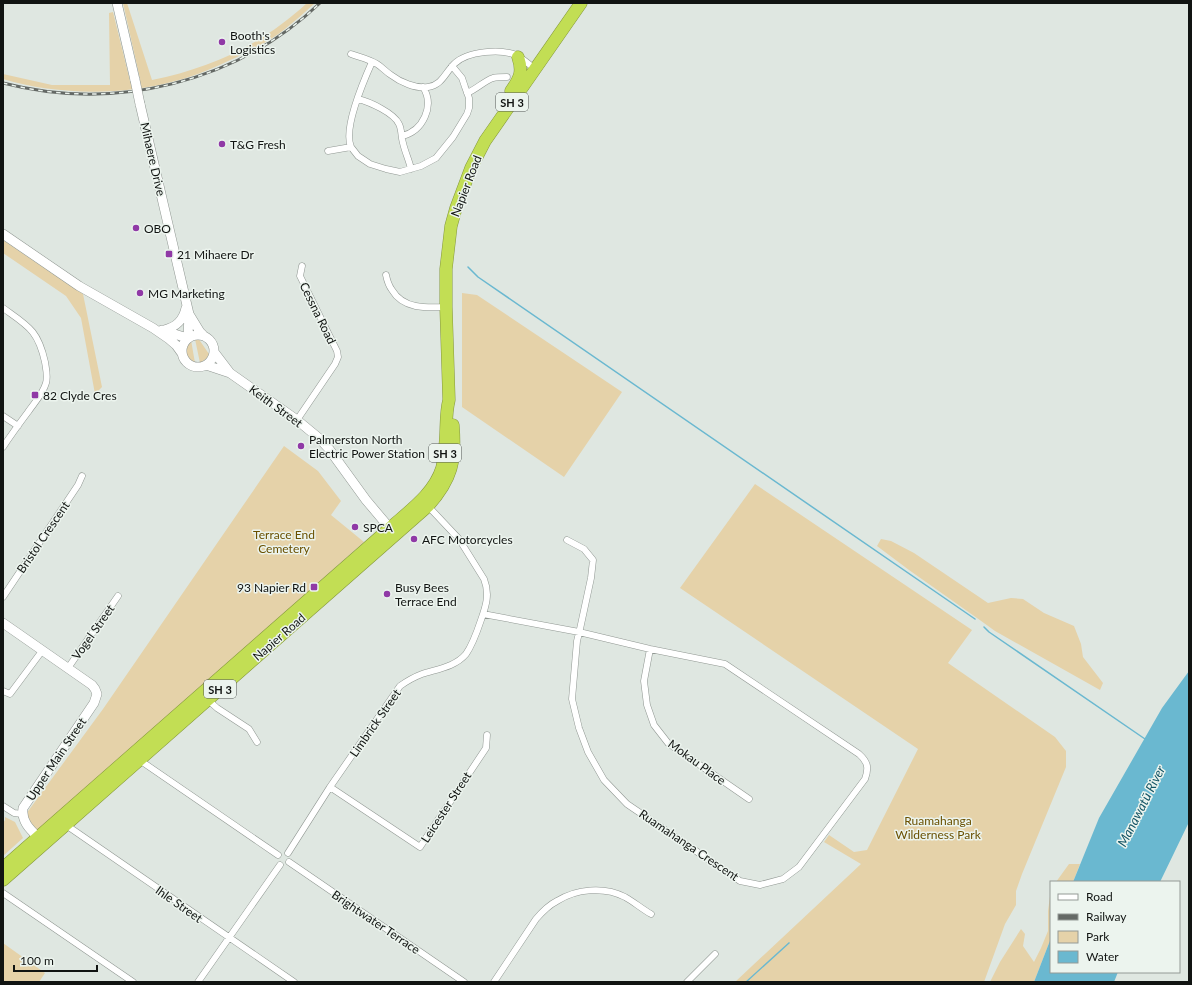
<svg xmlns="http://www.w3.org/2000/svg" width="1192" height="985" viewBox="0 0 1192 985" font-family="Lato,sans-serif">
  <rect width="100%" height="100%" fill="#dfe7e1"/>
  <!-- green -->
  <path fill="#e5d2a9" d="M123 3H127L152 80C211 68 263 44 307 3H315C305 12 295 21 285 29 270 41 252 50 235 58 215 67 196 76 175 81 121 96 56 95 3 79V74L52 85H110L109 13 113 12 130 81 140 79Z
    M3 240 83 294 102 387 95 394 81 318 66 296 3 253Z
    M462 293 477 295 622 392 564 477 462 407Z
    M198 338 209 354 207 358 200 363 195 339Z
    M191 340 195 363C185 358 183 348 191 340Z
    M284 446 318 471 341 501 331 515 364 542 37 833 26 814 103 709Z
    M755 484 972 630 948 663 1055 737 1066 751V767L1022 874 1016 891V905L1005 924 984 982H735L861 864 824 842 829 835 854 852 867 850 918 749 680 588Z
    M881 539 891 541 914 553 988 603 1011 598 1023 599 1044 613 1074 626 1081 644 1083 657 1103 683 1100 690 995 631 977 618 909 570 877 546Z
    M5 817 15 822 23 838 3 856V823L5 820Z
    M1069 864H1080L1073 882H1056Z
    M1051 889V938L1034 982H990L1000 962 1021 929 1025 934 1023 946 1034 962 1041 948 1048 931V911Z
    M3 943 45 973 39 982H3Z"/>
  <!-- water -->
  <path fill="#6ab8d0" d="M1189 671V822L1160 882H1073L1099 818 1162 708Z
    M1051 938V972H1118L1114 982H1034Z
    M789 942 790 943 747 982H745Z"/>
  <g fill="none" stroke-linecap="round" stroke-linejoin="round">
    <!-- stream -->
    <path stroke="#6ab8d0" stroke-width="1.5" d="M468 267 478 277 975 619
      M984 627 989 632 1145 739"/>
    <defs>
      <path id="street" d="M351 54C359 57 369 59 377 64 382 67 386 72 391 75 400 82 416 89 428 87 442 85 445 73 454 64 467 51 502 48 518 56 524 60 530 65 535 69
        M467 93C477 89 484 81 493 78 497 77 502 77 507 77
        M358 99C370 102 394 113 399 124 402 130 401 137 403 143 405 152 409 160 411 169
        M402 136C423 131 435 106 423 87
        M351 147 358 156 370 164 386 169 400 172 421 166 436 158 453 137 467 114 469 108V98L465 87 462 78 452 66
        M328 151 351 147C343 129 364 80 372 62
        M386 275C387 280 389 286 392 290 403 309 426 308 446 307
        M3 308C28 326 38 330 45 362 46 369 48 376 46 383 43 394 34 403 28 412 19 424 11 435 3 447
        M3 416 18 426
        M297 420 335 364 338 357 337 351 300 276 302 266
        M3 597 78 485 82 476
        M483 614 579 632 650 649 725 664 859 754C868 762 869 768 865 779L799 867 783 879 760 885 740 881 627 804 604 780 588 752 579 728 572 699 577 641C578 637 579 633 580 629L591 578 593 560 584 549 567 540
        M650 649 644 681 647 705 654 725 668 743 749 799
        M68 668 118 596
        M3 691 10 694 42 651
        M208 700 217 708 249 729 257 742
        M138 759 278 855
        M330 787 420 847 486 748 487 735
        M3 806 14 813 22 814
        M66 825 294 982
        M288 853 330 787 400 686C407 681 414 677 422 674 437 669 455 667 466 654 473 644 477 632 481 620 486 606 490 594 484 579L459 539 427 505
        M289 862 464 982
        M3 893 133 982
        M198 982 280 865
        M494 982 536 919C542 912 549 905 557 901 576 889 604 886 625 897 634 902 642 909 651 914
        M687 982 715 954"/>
      <path id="secondary" d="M117 3 135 80
        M140 104 189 314 188 337
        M3 234 79 286 153 328 169 339 176 345 181 352
        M189 314 200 332 203 335
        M162 330 187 338
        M164 330C176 327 183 321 186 308
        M182 351a16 16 0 1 1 32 0a16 16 0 1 1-32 0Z
        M214 352 230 373
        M206 365 230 373 297 420 320 439 329 449 366 500 393 532
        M3 623 92 685 95 689 97 694 94 703 23 808C21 823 32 831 42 841"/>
      <path id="highway" d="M511 91C520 78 523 72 518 57
        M3 868 390 528C409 511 434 494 442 468 444 461 445 453 445 446 447 431 445 415 449 400L446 307V269L451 226 456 208 471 168 485 141 581 3
        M3 880 428 506C452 479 456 461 453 425"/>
    </defs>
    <!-- street casing -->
    <use href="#street" stroke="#909792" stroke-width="7"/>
    <!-- secondary casing -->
    <use href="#secondary" stroke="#909792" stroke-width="10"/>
    <!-- highway casing -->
    <use href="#highway" stroke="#84973d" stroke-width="13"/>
    <!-- street -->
    <use href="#street" stroke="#fff" stroke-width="6"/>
    <!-- secondary -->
    <use href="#secondary" stroke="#fff" stroke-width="9"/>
    <!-- highway -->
    <use href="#highway" stroke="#c2de54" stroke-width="12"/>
    <defs>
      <path id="rail" d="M3 83C115 112 236 83 320 3"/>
    </defs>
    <!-- rail casing -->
    <use href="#rail" stroke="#646965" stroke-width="3"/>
    <!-- rail -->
    <use href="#rail" stroke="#ecf4ee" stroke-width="1.5" stroke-dasharray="4.5" stroke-linecap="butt"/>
    <defs>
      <path id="secondary-bridge" d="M135 80 140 104"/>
    </defs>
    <!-- secondary-bridge casing -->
    <use href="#secondary-bridge" stroke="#909792" stroke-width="10" stroke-linecap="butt"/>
    <!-- secondary-bridge -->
    <use href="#secondary-bridge" stroke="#fff" stroke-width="9"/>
  </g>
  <!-- markers -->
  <g fill="#9039a6" stroke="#ecf4ee" stroke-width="1.5">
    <circle cx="222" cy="42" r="4"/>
    <circle cx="222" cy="144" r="4"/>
    <circle cx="136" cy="228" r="4"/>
    <rect x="165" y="250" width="8" height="8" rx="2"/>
    <circle cx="140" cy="293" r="4"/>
    <rect x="31" y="391" width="8" height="8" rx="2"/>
    <circle cx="301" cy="446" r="4"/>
    <circle cx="355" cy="527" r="4"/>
    <circle cx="414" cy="539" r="4"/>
    <rect x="310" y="583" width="8" height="8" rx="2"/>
    <circle cx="387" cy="594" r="4"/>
  </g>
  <g text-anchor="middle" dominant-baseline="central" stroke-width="3" stroke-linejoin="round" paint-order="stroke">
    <!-- shield labels -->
    <g fill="#ecf4ee" stroke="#535754" stroke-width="1">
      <rect x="496" y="93" width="32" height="18" rx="3"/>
      <rect x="429" y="444" width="32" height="18" rx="3"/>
      <rect x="204" y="680" width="32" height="18" rx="3"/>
    </g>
    <g font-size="11" font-weight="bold" fill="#111412">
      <text x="512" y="102">SH 3</text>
      <text x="445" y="453">SH 3</text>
      <text x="220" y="689">SH 3</text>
    </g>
    <!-- poi labels -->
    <g font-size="12" fill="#111412" stroke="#ecf4ee" text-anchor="start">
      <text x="230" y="35">Booth's<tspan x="230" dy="14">Logistics</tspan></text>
      <text x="230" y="144">T&amp;G Fresh</text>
      <text x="144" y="228">OBO</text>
      <text x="177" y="254">21 Mihaere Dr</text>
      <text x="148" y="293">MG Marketing</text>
      <text x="43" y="395">82 Clyde Cres</text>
      <text x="309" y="439">Palmerston North<tspan x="309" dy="14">Electric Power Station</tspan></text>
      <text x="363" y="527">SPCA</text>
      <text x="422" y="539">AFC Motorcycles</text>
      <text x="306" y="587" text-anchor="end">93 Napier Rd</text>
      <text x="395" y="587">Busy Bees<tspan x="395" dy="14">Terrace End</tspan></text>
    </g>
    <!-- street labels -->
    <g font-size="12" fill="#111412" stroke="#ecf4ee">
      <text transform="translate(153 159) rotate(77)">Mihaere Drive</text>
      <text transform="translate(466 186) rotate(-69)">Napier Road</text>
      <text transform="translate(318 313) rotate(64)">Cessna Road</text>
      <text transform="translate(276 406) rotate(36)">Keith Street</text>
      <text transform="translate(43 537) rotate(-56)">Bristol Crescent</text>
      <text transform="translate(93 632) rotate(-55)">Vogel Street</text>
      <text transform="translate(279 637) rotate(-41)">Napier Road</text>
      <text transform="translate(375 723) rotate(-55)">Limbrick Street</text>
      <text transform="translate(56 759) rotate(-56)">Upper Main Street</text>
      <text transform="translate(697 762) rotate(36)">Mokau Place</text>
      <text transform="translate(446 807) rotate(-57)">Leicester Street</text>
      <text transform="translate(689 845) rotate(34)">Ruamahanga Crescent</text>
      <text transform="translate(179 904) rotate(35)">Ihle Street</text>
      <text transform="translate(376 922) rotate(34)">Brightwater Terrace</text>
    </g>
    <!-- park labels -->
    <g font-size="12" fill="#6a5000" stroke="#ecf4ee">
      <text x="284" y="534">Terrace End<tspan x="284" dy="14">Cemetery</tspan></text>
      <text x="938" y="820">Ruamahanga<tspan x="938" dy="14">Wilderness Park</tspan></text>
    </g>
    <!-- water labels -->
    <g font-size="13" font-style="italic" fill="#125465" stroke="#ecf4ee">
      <text transform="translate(1141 806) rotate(-63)">Manawatū River</text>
    </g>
  </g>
  <!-- border -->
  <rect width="1192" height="985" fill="none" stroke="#111412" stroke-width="8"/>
  <!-- legend -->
  <rect x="1050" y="881" width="130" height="92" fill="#ecf4ee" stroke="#949a96"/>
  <rect x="1058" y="894" width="20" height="6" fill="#ffffff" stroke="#949a96"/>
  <text x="1086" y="901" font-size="12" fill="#111412">Road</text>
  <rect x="1058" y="914" width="20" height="6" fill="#646965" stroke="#949a96"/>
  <text x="1086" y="921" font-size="12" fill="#111412">Railway</text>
  <rect x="1058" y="931" width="20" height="12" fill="#e5d2a9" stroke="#949a96"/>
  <text x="1086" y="941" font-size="12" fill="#111412">Park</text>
  <rect x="1058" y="951" width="20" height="12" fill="#6ab8d0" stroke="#949a96"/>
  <text x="1086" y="961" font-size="12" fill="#111412">Water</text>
  <!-- scale -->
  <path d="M14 965v6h83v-6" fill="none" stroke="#111412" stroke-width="2"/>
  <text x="20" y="965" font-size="12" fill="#111412" stroke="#ecf4ee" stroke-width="3" paint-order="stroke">100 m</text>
</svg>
